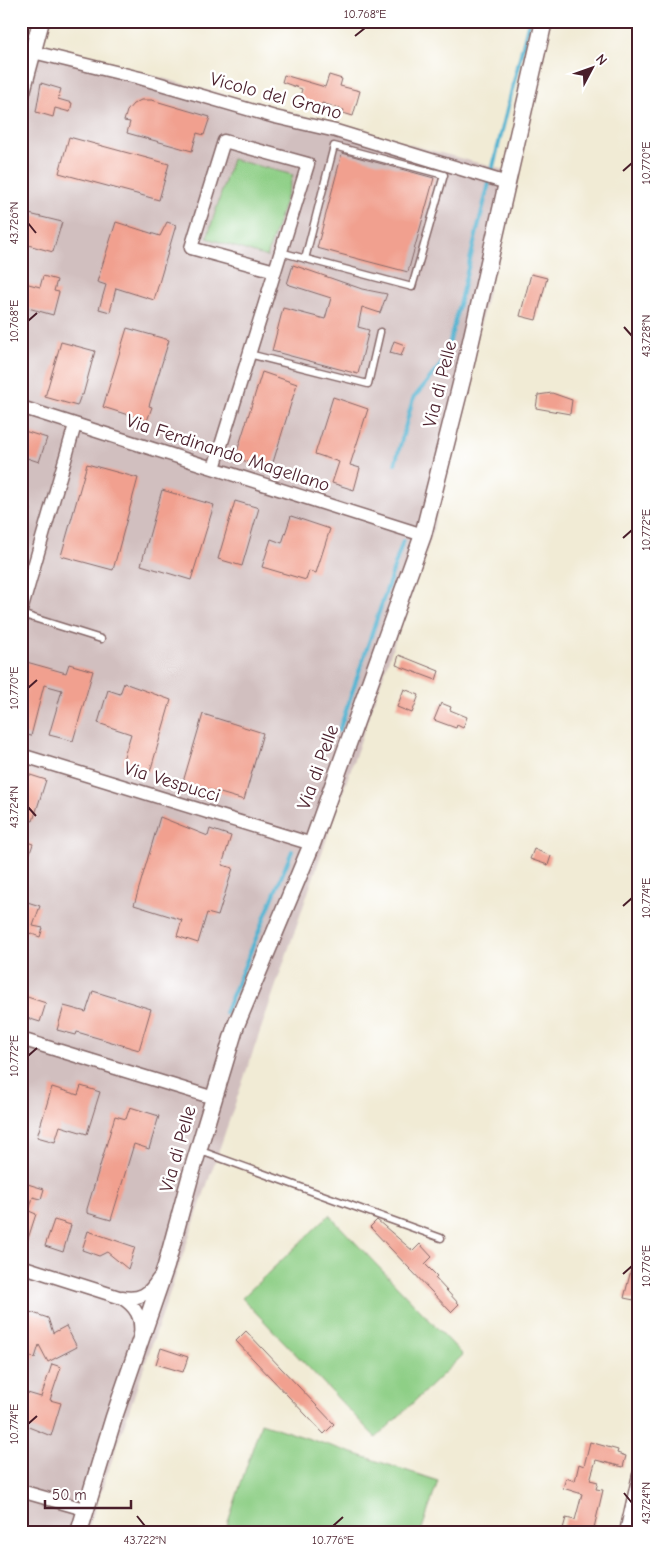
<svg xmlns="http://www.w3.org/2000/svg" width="660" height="1553" viewBox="0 0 660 1553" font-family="'Comic Neue',sans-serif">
  <rect width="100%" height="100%" fill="#fff"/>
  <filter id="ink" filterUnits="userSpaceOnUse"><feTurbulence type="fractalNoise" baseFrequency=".02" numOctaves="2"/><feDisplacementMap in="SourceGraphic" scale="10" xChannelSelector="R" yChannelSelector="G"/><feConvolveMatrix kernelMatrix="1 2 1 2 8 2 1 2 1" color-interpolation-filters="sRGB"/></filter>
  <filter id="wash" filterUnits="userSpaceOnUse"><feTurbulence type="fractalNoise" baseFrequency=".0096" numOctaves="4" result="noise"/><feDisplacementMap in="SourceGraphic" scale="20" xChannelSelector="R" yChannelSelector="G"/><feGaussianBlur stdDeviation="1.12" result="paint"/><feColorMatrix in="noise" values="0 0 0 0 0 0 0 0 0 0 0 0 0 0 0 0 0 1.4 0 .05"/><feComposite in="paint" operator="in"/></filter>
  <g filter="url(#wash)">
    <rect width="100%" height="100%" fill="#f1ebd5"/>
    <!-- industrial -->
    <path fill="#d1bfbf" d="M24 41 515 173 432 534 87 1532H21V49Z"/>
    <!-- green -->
    <path fill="#8ecf86" stroke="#6c7758" d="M232 159 293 175 267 257 207 238Z
      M329 1215 463 1355 376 1438 242 1298Z
      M261 1423 438 1481 421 1532H248L227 1525Z"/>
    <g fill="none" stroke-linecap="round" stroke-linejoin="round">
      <!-- stream -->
      <path stroke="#52b4d1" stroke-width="4" d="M395 464 413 399 442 363 447 353 529 21
        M339 731 403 541
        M225 1013 292 851"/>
    </g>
    <g id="blocks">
      <!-- building -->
      <path fill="#f1a08f" d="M284 75 325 87 329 75 342 79 340 86 360 91 353 116 343 113 344 110 322 103 321 107 300 97 302 89 282 82Z
        M41 83 61 89 58 99 72 103 70 112 55 108 53 117 36 112Z
        M141 100H152L210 117 204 135 197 133 192 151 127 133 130 122 124 121 127 111 133 104Z
        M69 137 169 164 159 200 59 173Z
        M342 153 434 178 408 272 317 248Z
        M21 212 62 222 53 252 21 243Z
        M116 222 160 236 167 222 176 225 154 300 116 288 110 312 99 309 106 285 97 282Z
        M293 265 362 289 387 294 380 313 362 307 358 327 369 330 358 374 272 351 283 308 325 319 331 298 287 284Z
        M531 274 547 278 536 320 520 316Z
        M43 276 57 280 54 291 59 292 53 315 21 306V282L40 287Z
        M127 328 169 340 149 406 152 407 147 421 103 407Z
        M394 341 405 345 401 356 390 353Z
        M61 342 95 351 83 395H81L77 406 45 397Z
        M262 372 297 384 271 469 235 458Z
        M552 393 572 400 570 414 536 408 538 395Z
        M333 397 368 409 350 465 360 468 354 490 332 483 339 462 315 454Z
        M21 430 47 438 39 462 21 456Z
        M87 464 138 478 113 570 61 556Z
        M162 490 214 505 191 580 141 565Z
        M235 501 259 508 242 566 218 559Z
        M21 506 31 509 24 534H21Z
        M291 516 330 529 316 573 309 571 306 580 262 567 271 539 282 543Z
        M399 655 439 671 436 680 396 665Z
        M23 661 66 673 69 664 93 671 73 741 49 735 62 690 44 685 31 736 21 733Z
        M124 683 171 700 150 772 122 763 131 734 98 723 108 690 120 694Z
        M404 689 419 695 412 713 397 707Z
        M441 703 451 707 450 710 467 717 463 728 457 725 456 728 434 720Z
        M203 714 263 733 244 800 183 782Z
        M21 772 46 780 33 821 21 818Z
        M160 817 208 836 210 829 231 836 222 865 233 868 218 916 207 913 198 943 177 936 182 920 134 905Z
        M21 840 33 844 23 873H21Z
        M534 849 551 856 548 865 530 859Z
        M21 900 40 906 33 926 43 928 40 937 21 930Z
        M93 991 151 1009 139 1050 77 1032 76 1035 57 1030 64 1006 86 1012Z
        M21 995 46 1003 40 1022 21 1016Z
        M81 1086 100 1092 87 1134 60 1126 55 1142 37 1137 52 1087 78 1095Z
        M130 1107 159 1116 149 1149 134 1144 111 1220 87 1213V1209L115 1116 126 1119Z
        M21 1182 44 1189 41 1199 33 1197 29 1211 36 1214 23 1254H21Z
        M54 1220 71 1225 63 1252 45 1246Z
        M377 1220 413 1251 420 1244 432 1257 425 1264 437 1276 435 1278 459 1304 451 1312 370 1227Z
        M88 1231 135 1247 128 1269 107 1252 99 1256 82 1250Z
        M635 1254 639 1255V1283L634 1300 624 1298Z
        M21 1309 48 1318 53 1333 66 1326 77 1347 48 1362 39 1345 35 1358 21 1354Z
        M246 1331 334 1424 324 1434 236 1341Z
        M161 1348 188 1357 183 1372 156 1364Z
        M52 1364 61 1367 50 1400 61 1403 51 1436 21 1424V1391L41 1397Z
        M590 1442 618 1450 617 1453 626 1456 623 1467 596 1460 590 1480 598 1482 596 1489 603 1490 593 1532H562L566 1518 575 1520 582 1494 563 1488 566 1478 575 1481 579 1464 584 1466Z"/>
    </g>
  </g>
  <g filter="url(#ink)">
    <use href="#blocks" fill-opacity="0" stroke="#846666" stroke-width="1"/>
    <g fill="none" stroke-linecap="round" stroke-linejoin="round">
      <defs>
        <path id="lane" d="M280 252 412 287 444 175 334 146 305 259
          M249 354 368 384 380 332
          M21 614 101 639
          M198 1150 441 1238"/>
        <path id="street" d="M33 52 140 78 275 117 336 131 507 183
          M21 407 423 535
          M214 468 308 164 224 141 191 248 275 271
          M21 611 75 425
          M21 755 312 844
          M21 1039 214 1098
          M21 1266 122 1298C136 1307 142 1317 140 1335
          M122 1297C140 1300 149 1294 158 1279
          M21 1491 84 1509
          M626 1532 639 1475"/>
        <path id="secondary" d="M21 95 41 21
          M79 1532 114 1417 166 1266 191 1174 236 1025 312 844 423 535 463 376 544 21"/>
      </defs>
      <!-- lane casing -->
      <use href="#lane" stroke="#846666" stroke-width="9"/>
      <!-- street casing -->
      <use href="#street" stroke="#846666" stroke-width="15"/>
      <!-- secondary casing -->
      <use href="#secondary" stroke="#846666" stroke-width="19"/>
      <!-- lane -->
      <use href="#lane" stroke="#fff" stroke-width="6"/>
      <!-- street -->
      <use href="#street" stroke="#fff" stroke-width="12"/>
      <!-- secondary -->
      <use href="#secondary" stroke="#fff" stroke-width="16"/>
    </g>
  </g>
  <!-- ticks -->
  <path fill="none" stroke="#4a1f2b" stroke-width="2" d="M355 36 365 28M623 171 632 163M28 223 36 233M28 321 37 313M624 327 632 336M623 538 632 530M28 688 37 680M28 807 36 816M623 906 632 898M28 1056 37 1048M623 1274 632 1266M28 1424 37 1416M624 1493 632 1503M137 1516 145 1526M333 1526 343 1517"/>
  <g text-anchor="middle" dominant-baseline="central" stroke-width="5" stroke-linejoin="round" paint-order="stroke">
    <!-- street labels -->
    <g font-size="19" fill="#4a1f2b" stroke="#fff">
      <text transform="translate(276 96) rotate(15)">Vicolo del Grano</text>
      <text transform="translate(440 384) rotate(-76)">Via di Pelle</text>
      <text transform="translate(228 453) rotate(18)">Via Ferdinando Magellano</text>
      <text transform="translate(318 767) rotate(-70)">Via di Pelle</text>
      <text transform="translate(172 782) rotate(17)">Via Vespucci</text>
      <text transform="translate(178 1149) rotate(-74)">Via di Pelle</text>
    </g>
  </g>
  <!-- margin -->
  <rect width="660" height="1553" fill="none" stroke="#fff" stroke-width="55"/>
  <!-- north arrow -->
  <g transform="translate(592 68) rotate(49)" stroke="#ffffff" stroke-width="4" paint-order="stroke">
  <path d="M0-4L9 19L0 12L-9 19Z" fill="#4a1f2b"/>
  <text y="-8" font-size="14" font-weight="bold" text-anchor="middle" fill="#4a1f2b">N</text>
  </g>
  <!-- scale -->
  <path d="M45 1500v8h86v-8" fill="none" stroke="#4a1f2b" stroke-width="2.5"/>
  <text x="52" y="1500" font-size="15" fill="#4a1f2b" stroke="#ffffff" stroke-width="4" paint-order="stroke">50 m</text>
  <rect x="28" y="28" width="604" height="1498" fill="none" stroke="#4a1f2b" stroke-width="2"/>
  <g font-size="12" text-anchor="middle" fill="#4a1f2b">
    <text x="365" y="18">10.768°E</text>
    <text transform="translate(646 163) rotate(-90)" y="4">10.770°E</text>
    <text transform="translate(14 223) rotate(-90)" y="4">43.726°N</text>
    <text transform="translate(14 321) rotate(-90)" y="4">10.768°E</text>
    <text transform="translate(646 336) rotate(-90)" y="4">43.728°N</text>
    <text transform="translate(646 530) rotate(-90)" y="4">10.772°E</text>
    <text transform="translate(14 688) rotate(-90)" y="4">10.770°E</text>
    <text transform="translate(14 807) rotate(-90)" y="4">43.724°N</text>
    <text transform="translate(646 898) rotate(-90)" y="4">10.774°E</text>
    <text transform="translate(14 1056) rotate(-90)" y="4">10.772°E</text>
    <text transform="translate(646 1266) rotate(-90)" y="4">10.776°E</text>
    <text transform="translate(14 1424) rotate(-90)" y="4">10.774°E</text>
    <text transform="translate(646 1503) rotate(-90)" y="4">43.724°N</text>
    <text x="145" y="1544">43.722°N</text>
    <text x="333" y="1544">10.776°E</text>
  </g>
</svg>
